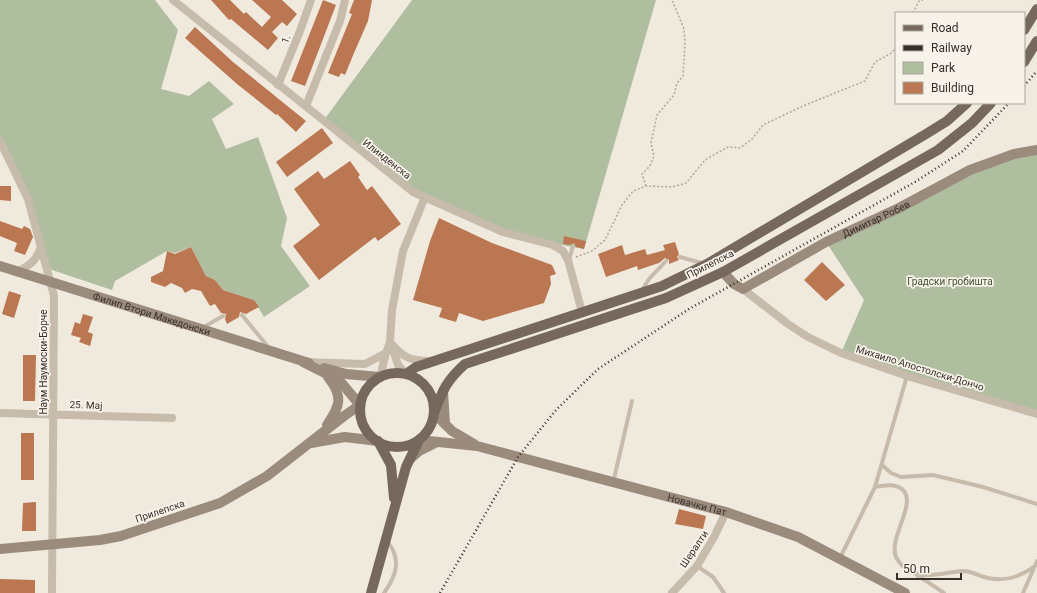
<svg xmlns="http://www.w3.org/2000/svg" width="1037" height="593" viewBox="0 0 1037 593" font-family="Roboto,sans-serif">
  <rect width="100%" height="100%" fill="#f0eade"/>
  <!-- green -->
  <path fill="#b0bea0" d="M0 0H155L178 30 161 89 189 96 209 81 234 104 212 119 226 149 258 137 287 218 281 246 310 286 264 317 254 300 223 290 215 280 206 276 191 247 175 253 167 251 115 281 112 290 52 270 43 260 28 199 0 141Z
    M412 0H656L584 249 518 237 413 192 324 120Z
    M1037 150V414L841 353 864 300 826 242 970 170Z"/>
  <!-- building -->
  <path fill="#ba7752" d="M211 0H230L244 14 246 12 262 27 271 17 252 0H282L297 14 287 26 282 22 272 32 278 38 268 50 231 19 229 20Z
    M323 0 336 5 305 86 291 81Z
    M354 0H372L368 21 354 53 345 75 341 73 339 77 328 73 352 14 349 13Z
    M195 27 233 62 306 121 296 132 277 114 276 115 237 84 185 38Z
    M322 128 333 143 287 177 276 162Z
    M350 161 360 175 358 177 367 190 372 186 401 224 378 241 375 237 319 280 293 246 320 225 294 189 318 171 324 179Z
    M0 186H11V201L0 200Z
    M439 218 492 243 552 265 556 274 550 276 551 284 544 303 483 321 459 313 456 322 439 317 442 308 413 300 430 241Z
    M0 221 22 229 24 226 30 229 33 237 25 255 14 251 17 243 0 236Z
    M564 236 586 241 584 249 576 247 574 243 570 245 563 244Z
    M675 242 679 254 677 257 679 260 669 264V260L665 258 659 263 638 270 637 266 606 277 598 254 622 245 625 255 645 249 647 255 665 250 663 245Z
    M191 247 206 276 215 280 223 290 254 300 259 307 246 314 240 312 239 317 227 324 225 319 226 314 221 313 215 304 210 306 201 291 192 289 185 293 182 288 171 283 165 287 151 282V277L163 271 167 251 175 254Z
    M822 262 845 285 826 301 804 280Z
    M9 291 21 295 14 318 2 314Z
    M83 314 93 317 88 332 93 334 90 346 79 342 81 338 71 335 75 322 80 324Z
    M23 355H36L35 401H23Z
    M21 433H34V480H21Z
    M36 502V531H22L23 503Z
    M679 509 706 516 703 529 675 524Z
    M0 579 35 580V593H0Z"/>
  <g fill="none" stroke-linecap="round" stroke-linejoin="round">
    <!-- path -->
    <path stroke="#b3a596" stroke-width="1.5" stroke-dasharray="2 2" stroke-linecap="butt" d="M913 13 919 1 923 0
      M646 186 642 174 650 166 654 156 651 143 657 115 674 95 677 83 683 76 685 43 684 29 672 0
      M576 257 592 251 605 240 622 205 633 191 646 186 672 187 686 183 705 160 728 147 740 148 752 139 763 125 803 106 865 81 875 62 890 54 896 48"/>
    <!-- lane -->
    <path stroke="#c7bbab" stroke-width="4" d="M680 257 705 264
      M569 260 573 246
      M642 290 649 279 666 261
      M242 315 269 348
      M202 328 223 316
      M882 465 891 473 901 477 933 475 983 487 1037 504
      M613 483 632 401
      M875 487C885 485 897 483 904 491 916 506 886 542 897 559 913 585 941 572 964 571 970 571 978 575 984 577 1003 583 1020 577 1035 566
      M840 558 875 487 907 376
      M697 566 713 577 724 593
      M917 575 944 593
      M384 593C397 575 402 558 386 540
      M1023 593 1037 561"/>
    <!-- street -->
    <path stroke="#c7bbab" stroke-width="8" d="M173 0 413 192 503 232 553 245 563 251 568 260 582 312
      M278 85 300 31 311 0
      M306 106 340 21 345 0
      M0 141 28 199 54 296 52 593
      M16 272C27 267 36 262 40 249
      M743 289 788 324 808 337 841 353 907 376 1037 414
      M390 342C401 356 410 361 428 361
      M392 347 398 365 406 374
      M304 362 365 364 386 353 390 342 392 310 403 251 425 197
      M380 377 386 353
      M0 413 172 418
      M672 593 697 566 714 537 726 512"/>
    <!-- secondary -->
    <g stroke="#9b8b7d" stroke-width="10">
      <path id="s1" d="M0 266 309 363"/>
      <path id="s2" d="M723 272 734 284 743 289 826 242 899 208 970 170 1014 154 1037 150"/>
      <path d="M324 368 346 374 380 377"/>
      <path d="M443 391 445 424"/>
      <path d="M434 413 452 431 474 444"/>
      <path d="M327 425C341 405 343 396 328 377"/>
      <path id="s3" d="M419 440 477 446 726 512 798 537 905 593"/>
      <path d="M311 443 345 437 378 441"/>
      <path d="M410 459 419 451 437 442"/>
      <path d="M0 549 100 540 121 536 220 503 267 476 344 416 360 405 339 380 303 362"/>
    </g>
    <!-- primary -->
    <path stroke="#76685c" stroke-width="10" d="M1024 30 1037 9
      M1024 62 1037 41
      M360 410a37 37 0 1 1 74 0a37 37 0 1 1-74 0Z
      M406 374 416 367 662 286 707 264 926 134 947 121 967 103
      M434 413C443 390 446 381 465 364L666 298 723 272 938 150 972 123 991 103
      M378 441 391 465 394 498
      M371 593 406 467 419 440"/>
    <!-- rail -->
    <path stroke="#362f2a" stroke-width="2.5" stroke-dasharray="1 3" stroke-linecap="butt" d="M1024 86 1037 71
      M440 593 518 457 556 410 598 369 689 309 915 182 963 151 1009 103"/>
  </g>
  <g text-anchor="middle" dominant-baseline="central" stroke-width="3.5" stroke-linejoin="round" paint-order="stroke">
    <!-- street labels -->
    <g font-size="10" fill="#362f2a" stroke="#f8f3ea">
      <text transform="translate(286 39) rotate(-67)">1.</text>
      <text transform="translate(387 159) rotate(38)">Илинденска</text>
      <text stroke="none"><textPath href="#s2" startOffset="177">Димитар Робев</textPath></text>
      <text transform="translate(710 264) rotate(-27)">Прилепска</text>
      <text stroke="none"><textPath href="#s1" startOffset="159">Филип Втори Македонски</textPath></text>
      <text transform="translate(43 362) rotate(-90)">Наум Наумоски-Борче</text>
      <text transform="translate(920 368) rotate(17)">Михаило Апостолски-Дончо</text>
      <text transform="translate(86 405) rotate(2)">25. Мај</text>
      <text stroke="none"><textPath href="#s3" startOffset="286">Новачки Пат</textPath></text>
      <text transform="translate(160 511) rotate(-19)">Прилепска</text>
      <text transform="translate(694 549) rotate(-56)">Шералти</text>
    </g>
    <!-- park labels -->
    <g font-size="10" fill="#415230" stroke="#f8f3ea">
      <text x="950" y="281">Градски гробишта</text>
    </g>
  </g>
  <!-- legend -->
  <rect x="895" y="12" width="130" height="92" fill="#f8f3ea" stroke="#aaa59d"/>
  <rect x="903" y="25" width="20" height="6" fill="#76685c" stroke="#aaa59d"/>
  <text x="931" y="32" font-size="12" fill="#362f2a">Road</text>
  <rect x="903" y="45" width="20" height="6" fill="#362f2a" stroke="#aaa59d"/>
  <text x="931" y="52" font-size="12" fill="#362f2a">Railway</text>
  <rect x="903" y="62" width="20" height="12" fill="#b0bea0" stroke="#aaa59d"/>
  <text x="931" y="72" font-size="12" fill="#362f2a">Park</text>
  <rect x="903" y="82" width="20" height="12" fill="#ba7752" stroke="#aaa59d"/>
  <text x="931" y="92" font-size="12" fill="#362f2a">Building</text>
  <!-- scale -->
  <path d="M897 573v6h64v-6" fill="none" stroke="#362f2a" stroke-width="2"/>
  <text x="903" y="573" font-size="12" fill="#362f2a" stroke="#f8f3ea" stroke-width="3" paint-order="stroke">50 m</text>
</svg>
